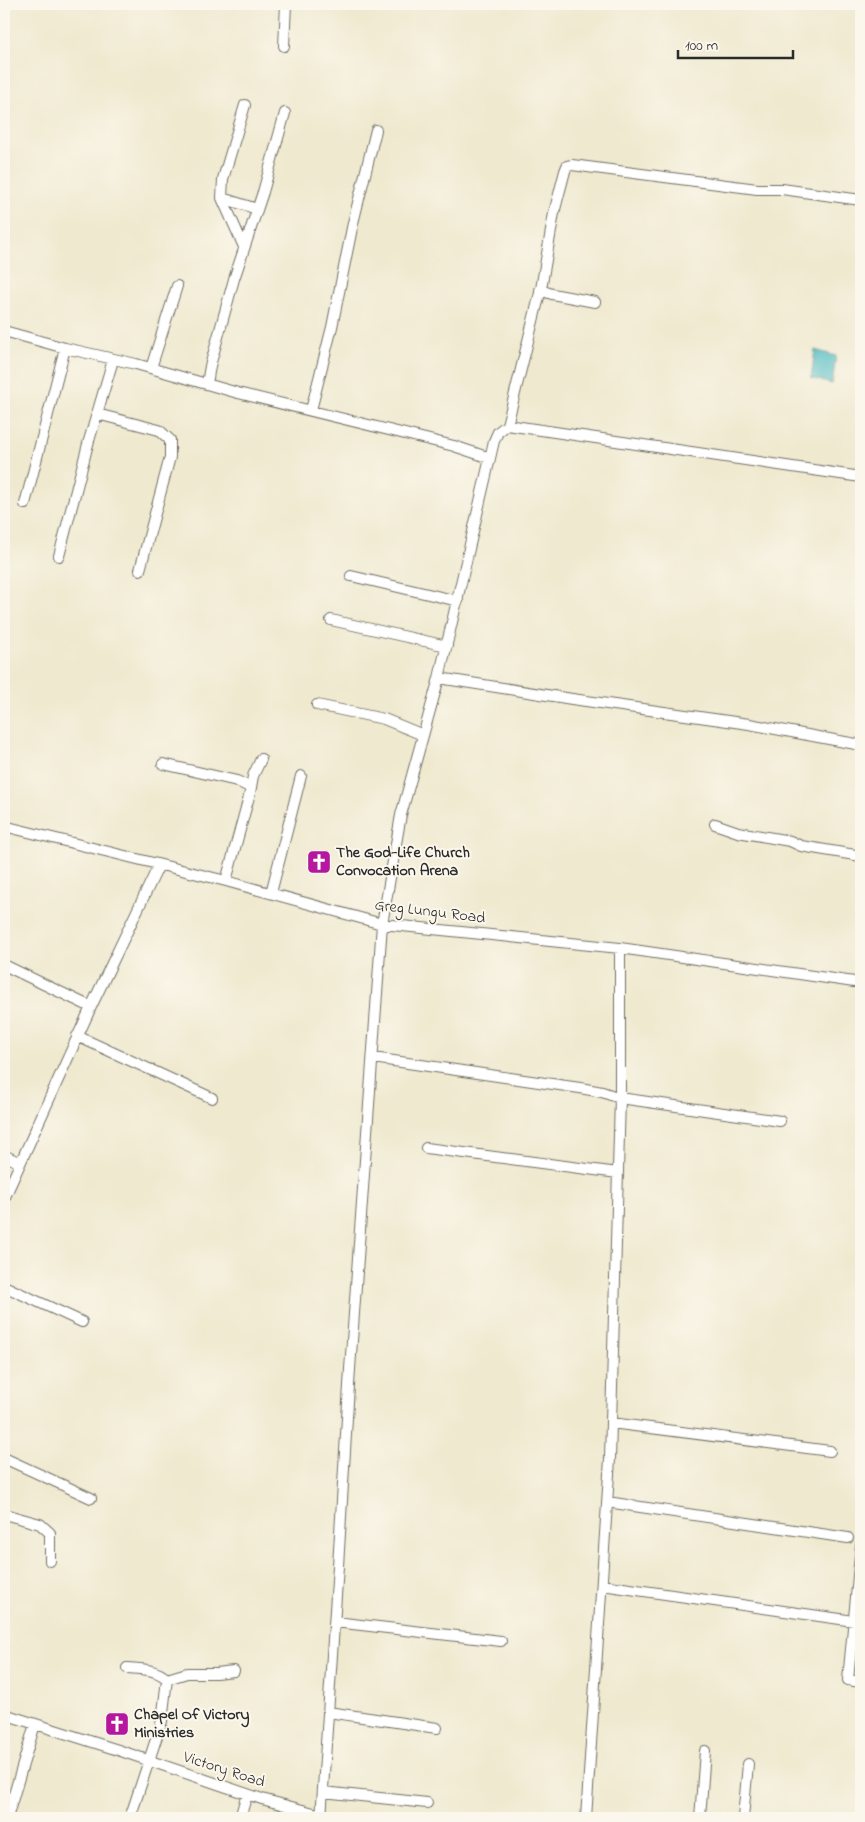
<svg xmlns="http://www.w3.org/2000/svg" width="865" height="1822" viewBox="0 0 865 1822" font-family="'Indie Flower',sans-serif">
  <rect width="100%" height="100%" fill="#fbf7ec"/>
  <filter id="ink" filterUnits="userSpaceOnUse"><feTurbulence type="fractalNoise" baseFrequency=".02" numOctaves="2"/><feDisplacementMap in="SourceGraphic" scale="10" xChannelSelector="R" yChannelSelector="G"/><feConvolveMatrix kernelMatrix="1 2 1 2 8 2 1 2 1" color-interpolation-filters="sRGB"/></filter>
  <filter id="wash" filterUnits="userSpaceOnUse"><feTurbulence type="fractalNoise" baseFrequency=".0096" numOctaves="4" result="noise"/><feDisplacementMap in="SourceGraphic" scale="20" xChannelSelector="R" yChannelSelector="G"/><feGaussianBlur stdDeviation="1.12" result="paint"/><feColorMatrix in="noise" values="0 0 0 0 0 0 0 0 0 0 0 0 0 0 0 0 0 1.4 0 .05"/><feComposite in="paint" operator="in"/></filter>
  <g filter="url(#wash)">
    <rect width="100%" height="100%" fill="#efe9cf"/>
    <!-- water -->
    <path fill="#4ab9c2" stroke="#3a7276" d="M815 350 836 356 832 384 811 378Z"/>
  </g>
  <g filter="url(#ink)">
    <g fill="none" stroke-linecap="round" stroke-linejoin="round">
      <defs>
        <path id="minor" d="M284 46 286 4
          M222 198 257 209
          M244 247 222 198 223 179 245 105
          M540 290 552 294 595 302
          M4 331 65 348 136 364 238 393 454 446 490 458
          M151 368 177 286
          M207 384 210 366 234 279 263 192 285 113
          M311 410 332 327 353 223 376 130
          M97 414 159 430 170 440V457L140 570
          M507 425 861 477
          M25 504 65 348
          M59 556 88 444 113 360
          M351 576 458 601
          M331 620 447 646
          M439 678 572 699 749 724 861 745
          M317 705 384 719 423 735
          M163 764 237 781 251 788
          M715 824 738 832 790 841 801 846 861 856
          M4 826 226 881 382 924 620 948 861 983
          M226 881 250 793 253 776 261 759
          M271 893 301 776
          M4 965 91 1007
          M77 1036 212 1098
          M373 1058 580 1088 602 1092 620 1098 780 1121
          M426 1148 618 1173
          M4 1155 20 1163
          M4 1199 91 1007 159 865
          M4 1286 82 1322
          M611 1423 830 1451
          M4 1458 91 1498
          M607 1502 848 1538
          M4 1514 40 1524 50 1533V1561
          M861 1545 848 1680 861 1682
          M602 1585 861 1622
          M335 1622 501 1641
          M127 1668C142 1669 156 1669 167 1679L162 1721 130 1818
          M167 1679 187 1673H216L234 1671
          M328 1712 437 1728
          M4 1714 118 1750 262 1799 321 1815
          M323 1792 427 1803
          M7 1818 35 1724
          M240 1818 247 1794
          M321 1818 338 1566 350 1369 382 924 401 815 439 678 494 441 498 432 507 425 541 289 554 213 565 171 567 166 572 165 757 189H782L861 200
          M586 1818 610 1459 620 1098V948
          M700 1818 705 1751
          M743 1818 748 1764"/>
      </defs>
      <!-- minor casing -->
      <use href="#minor" stroke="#706e64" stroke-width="12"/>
      <!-- minor -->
      <use href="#minor" stroke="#fff" stroke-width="10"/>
    </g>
  </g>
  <!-- icons -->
  <defs>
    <symbol id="church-square" viewBox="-11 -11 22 22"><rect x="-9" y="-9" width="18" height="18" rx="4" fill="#b5179e" stroke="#fbf7ec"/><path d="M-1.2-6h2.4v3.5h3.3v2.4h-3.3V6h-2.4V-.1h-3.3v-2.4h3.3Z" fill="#fff"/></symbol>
  </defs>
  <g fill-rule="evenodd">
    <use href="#church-square" x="305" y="848" width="28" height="28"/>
    <use href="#church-square" x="103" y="1710" width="28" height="28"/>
  </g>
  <g text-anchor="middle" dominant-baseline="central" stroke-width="4" stroke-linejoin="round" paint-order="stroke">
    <!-- poi labels -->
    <g font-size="16" font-weight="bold" fill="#2b2b2b" stroke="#fbf7ec" text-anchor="start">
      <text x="336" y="853">The God-Life Church<tspan x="336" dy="18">Convocation Arena</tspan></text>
      <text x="134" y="1715">Chapel Of Victory<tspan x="134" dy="18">Ministries</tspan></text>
    </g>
    <!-- street labels -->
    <g font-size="16" fill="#2b2b2b" stroke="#fbf7ec">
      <text transform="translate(430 912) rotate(7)">Greg Lungu Road</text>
      <text transform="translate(224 1770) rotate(18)">Victory Road</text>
    </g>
  </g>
  <!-- margin -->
  <rect width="865" height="1822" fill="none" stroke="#fbf7ec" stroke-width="20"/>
  <!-- scale -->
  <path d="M678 50v8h115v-8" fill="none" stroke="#2b2b2b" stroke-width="2.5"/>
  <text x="685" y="50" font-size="15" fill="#2b2b2b" stroke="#fbf7ec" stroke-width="4" paint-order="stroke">100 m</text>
</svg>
